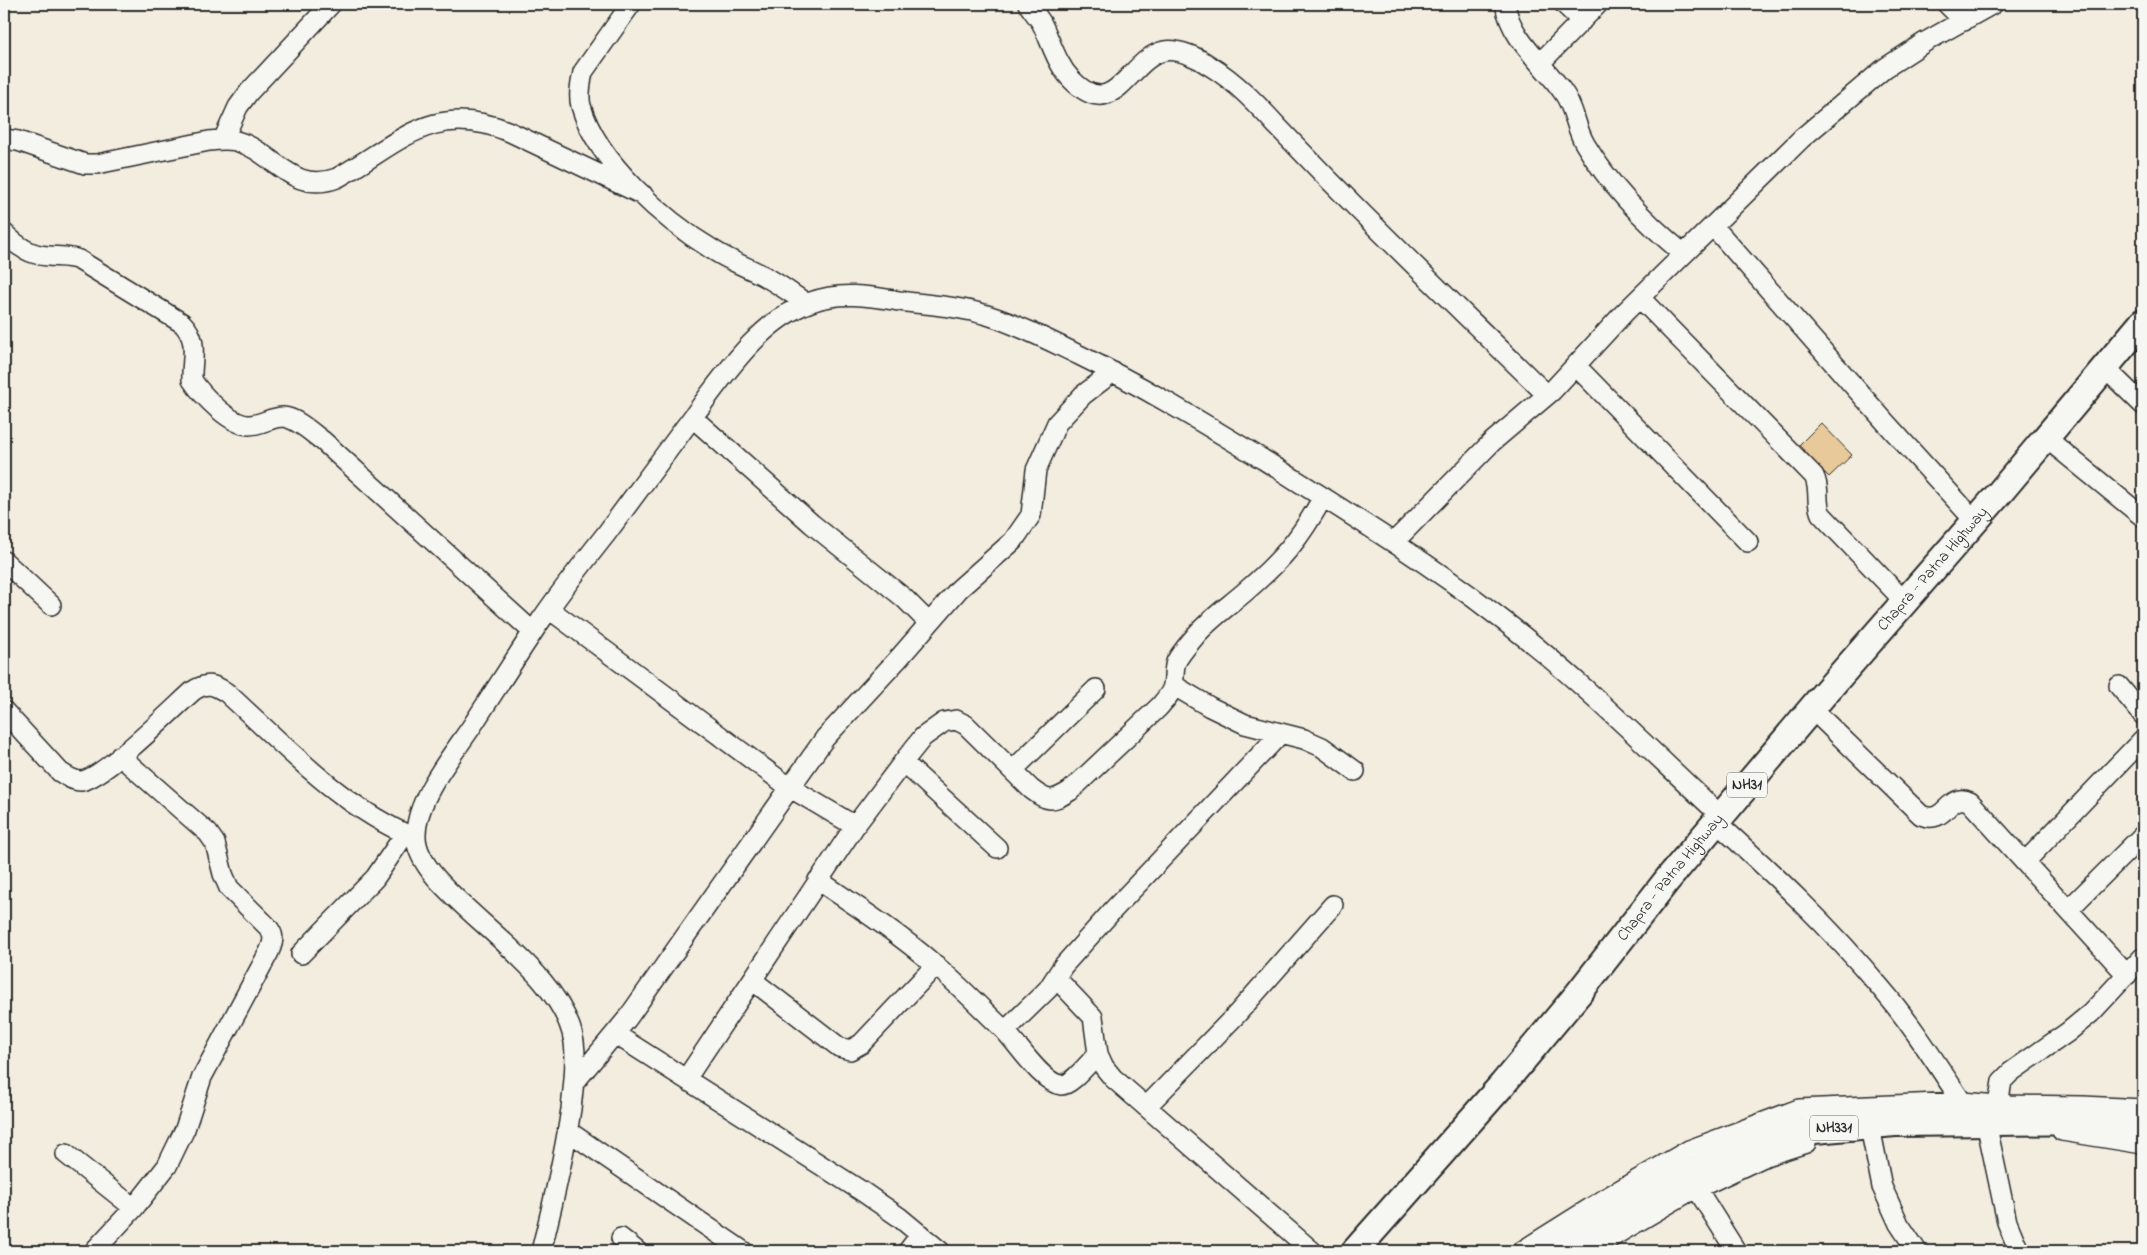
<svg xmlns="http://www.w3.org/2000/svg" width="2147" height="1255" viewBox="0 0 2147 1255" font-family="'Indie Flower',sans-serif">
  <rect width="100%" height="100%" fill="#f3ede0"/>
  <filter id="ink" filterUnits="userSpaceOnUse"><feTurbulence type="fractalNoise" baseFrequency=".02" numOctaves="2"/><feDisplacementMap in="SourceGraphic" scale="10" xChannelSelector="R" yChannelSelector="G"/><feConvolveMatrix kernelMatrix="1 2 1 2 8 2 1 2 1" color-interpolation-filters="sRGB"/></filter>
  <g filter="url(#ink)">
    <!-- building -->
    <path fill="#e7c99a" stroke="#2b2b2b" d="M1821 423 1852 455 1829 477 1798 446Z"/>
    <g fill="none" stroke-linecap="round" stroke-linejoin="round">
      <defs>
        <path id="minor" d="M631 4 583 72C581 83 578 95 581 106 597 162 665 221 713 250 730 261 747 267 764 276 779 284 792 294 806 303
          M1028 4C1032 10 1037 16 1041 22 1051 41 1056 63 1071 79 1115 125 1128 59 1164 51 1178 48 1199 58 1210 66 1236 82 1257 104 1277 126 1298 148 1319 170 1340 191 1408 260 1478 327 1547 395
          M1505 4C1511 40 1543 63 1563 92 1575 108 1575 127 1585 144 1610 186 1646 223 1684 254
          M1564 4 1582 21
          M1947 4 1964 21
          M1540 63 1598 4
          M4 139 18 141 85 164H97L209 141C218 140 227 139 236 141 274 151 291 195 337 178 399 144 432 100 510 132L643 195
          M223 140 238 107 249 92 331 4
          M1713 226 1887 424 1975 521
          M4 233C17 246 30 255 48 256 59 257 69 256 79 260L182 323C200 341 191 358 192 380 202 395 230 425 249 425 261 425 271 417 283 417 297 418 312 433 323 441L533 632
          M1640 298 1814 476C1821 490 1815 501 1821 514L1905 602
          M1576 366 1748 542
          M2105 368 2143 405
          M693 418 812 524 904 598 929 623
          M2046 438 2143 517
          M1394 542 1492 442 1552 391 1624 313 1802 138 1885 68 1925 42 1993 4
          M4 561 51 605
          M549 609 789 787 855 826
          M1173 685 1210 707 1245 724 1304 739 1322 747 1355 771
          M2119 686 2143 715
          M1812 709 1921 815C1947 826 1947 791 1970 802L2127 975
          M4 711 60 772C66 776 73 781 81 781 103 779 173 709 193 691 206 682 214 684 227 693 286 747 341 807 415 838
          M903 762 997 848
          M1013 770 1096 689
          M1716 822C1774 874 1830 927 1880 987 1911 1023 1936 1063 1962 1102
          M2025 862 2143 739
          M818 880C858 907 899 934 935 965 959 985 982 1009 1004 1030 1017 1043 1042 1083 1061 1085 1071 1086 1090 1061 1098 1054
          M2068 910 2143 835
          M301 954 375 878 405 834
          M1056 978 1093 1017 1098 1054 1104 1067 1113 1078 1312 1251
          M752 980 839 1047 850 1050 861 1044 936 965
          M1005 1031 1048 989 1063 966 1114 909 1281 733
          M615 1034 863 1192 899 1217 940 1251
          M686 1079 855 826 907 757 923 737 944 722 956 720 966 725 1031 789C1048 802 1052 802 1070 791L1159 707C1164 701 1172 693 1173 685 1175 677 1173 670 1176 662 1181 652 1190 643 1197 634 1211 618 1230 605 1246 591 1282 560 1300 539 1323 497
          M574 1083 627 1019 825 738 899 658 959 589 1013 541 1031 515 1036 470 1057 423 1083 395 1113 372
          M1998 1105 2002 1081 2011 1072 2068 1032 2091 1013 2143 957
          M1146 1107 1237 1014 1333 905
          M1987 1127 2007 1222 2019 1251
          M568 1131 743 1251
          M2062 1131 2143 1144
          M1871 1132 1882 1187 1899 1224 1917 1251
          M66 1154 134 1208
          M1697 1189 1736 1251
          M621 1238 637 1251
          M94 1251 134 1208 167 1166 185 1129 202 1077 269 952C274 941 275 935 267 926L229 888 223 874 215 843 208 833 120 756
          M541 1251C553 1204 564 1157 571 1109 573 1088 577 1064 574 1042 561 958 413 893 416 834 417 797 452 756 472 726 494 692 516 657 539 623 560 592 583 563 606 534 633 498 659 462 686 426 719 383 758 320 811 302 840 291 869 296 899 301 929 305 958 306 987 315 1019 325 1050 341 1079 355 1143 386 1203 423 1264 460 1343 510 1422 558 1496 615 1576 675 1648 748 1721 816
          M908 1251 921 1234
          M1522 1251 1611 1195 1689 1150 1799 1109 1962 1102 1998 1105 2083 1106 2143 1109
          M1588 1251 1685 1194 1766 1156 1806 1143"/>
        <g id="highway">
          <path id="s1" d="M1355 1251 1502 1085 1578 994 1668 879 1824 694 1997 496 2143 322"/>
          <path d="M1552 1251 1647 1194 1748 1147 1803 1131 1895 1123 2099 1121 2143 1125"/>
        </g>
      </defs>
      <!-- minor casing -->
      <use href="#minor" stroke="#2b2b2b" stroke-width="22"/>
      <!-- highway casing -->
      <use href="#highway" stroke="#2b2b2b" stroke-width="30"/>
      <!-- minor -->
      <use href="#minor" stroke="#f6f6f2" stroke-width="19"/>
      <!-- highway -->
      <use href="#highway" stroke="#f6f6f2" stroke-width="26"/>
    </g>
  </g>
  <g text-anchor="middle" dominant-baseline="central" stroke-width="4.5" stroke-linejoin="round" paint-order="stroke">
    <!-- shield labels -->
    <g fill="#f6f6f2" stroke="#686867" stroke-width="1">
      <rect x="1727" y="772.5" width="40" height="25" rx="4"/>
      <rect x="1810" y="1115.5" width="48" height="25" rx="4"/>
    </g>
    <g font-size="15" font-weight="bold" fill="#2b2b2b">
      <text x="1747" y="785">NH31</text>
      <text x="1834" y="1128">NH331</text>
    </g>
    <!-- street labels -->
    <g font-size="16" fill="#2b2b2b" stroke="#f6f6f2">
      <text stroke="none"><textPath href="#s1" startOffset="894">Chapra - Patna Highway</textPath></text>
      <text stroke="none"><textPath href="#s1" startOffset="489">Chapra - Patna Highway</textPath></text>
    </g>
  </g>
  <!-- margin -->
  <rect width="2147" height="1255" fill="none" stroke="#f6f6f2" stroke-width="20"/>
  <rect x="10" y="10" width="2127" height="1235" fill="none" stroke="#2b2b2b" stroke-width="2" filter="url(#ink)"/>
</svg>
